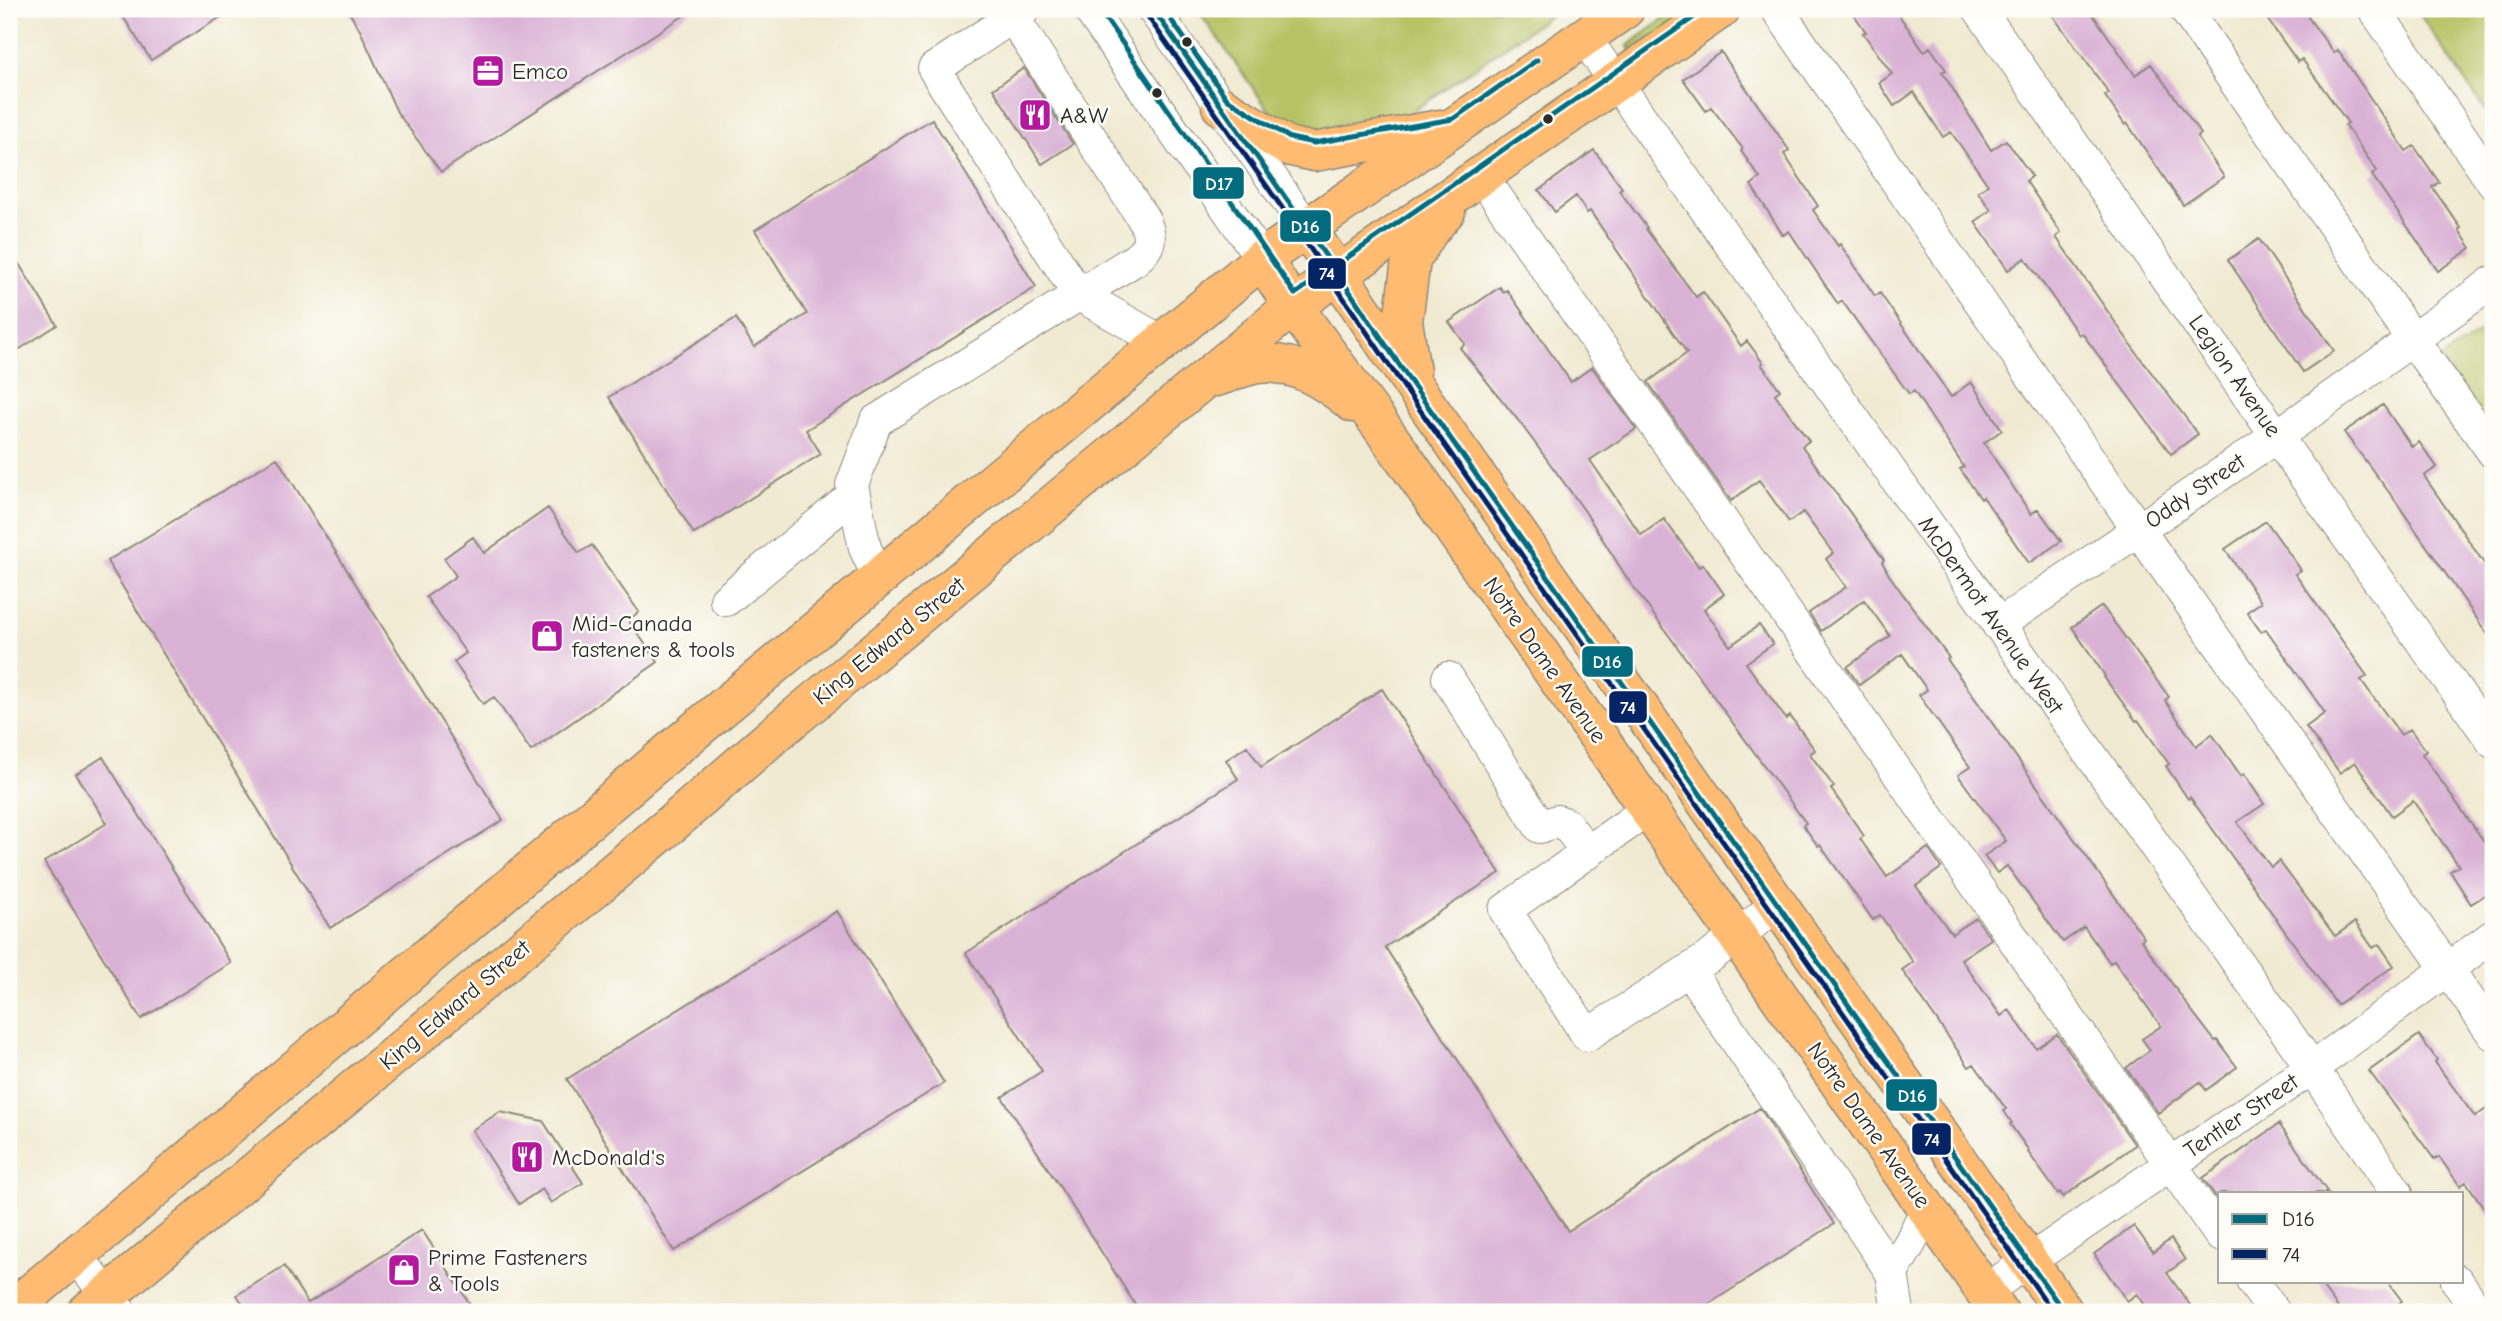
<svg xmlns="http://www.w3.org/2000/svg" width="2502" height="1321" viewBox="0 0 2502 1321" font-family="'Comic Neue',sans-serif">
  <rect width="100%" height="100%" fill="#fdfcf7"/>
  <filter id="ink" filterUnits="userSpaceOnUse"><feTurbulence type="fractalNoise" baseFrequency=".0143" numOctaves="2"/><feDisplacementMap in="SourceGraphic" scale="14" xChannelSelector="R" yChannelSelector="G"/><feConvolveMatrix kernelMatrix="1 2 1 2 8 2 1 2 1" color-interpolation-filters="sRGB"/></filter>
  <filter id="wash" filterUnits="userSpaceOnUse"><feTurbulence type="fractalNoise" baseFrequency=".00686" numOctaves="4" result="noise"/><feDisplacementMap in="SourceGraphic" scale="28" xChannelSelector="R" yChannelSelector="G"/><feGaussianBlur stdDeviation="1.57" result="paint"/><feColorMatrix in="noise" values="0 0 0 0 0 0 0 0 0 0 0 0 0 0 0 0 0 1.4 0 .05"/><feComposite in="paint" operator="in"/></filter>
  <g filter="url(#wash)">
    <rect width="100%" height="100%" fill="#f1ead2"/>
    <!-- green -->
    <path fill="#b6c264" stroke="#707648" stroke-width="2" d="M1197 9H1559L1337 164 1302 157Z
      M1678 9H1698L1630 51 1628 46 1631 43Z
      M2416 9H2493V122Z
      M2493 324V433L2440 359Z"/>
    <g id="blocks">
      <!-- building -->
      <path fill="#dab2d6" d="M118 9H234L151 60Z
        M347 9H694L441 172 397 112 360 30Z
        M1850 9H1895L1924 52 1930 47 1946 70 1942 72 1991 150 2006 140 2032 176 2026 181 2061 233 2056 237 2138 355 2198 434 2171 454 2082 333 2079 335 2025 258 2008 270 1975 222 1991 210 1978 192 1988 185 1951 132 1943 137 1914 92 1894 106 1879 83 1892 74 1863 33 1866 32Z
        M2048 9H2089L2135 75 2151 64 2201 134 2197 137 2224 177 2183 205 2127 123 2125 125 2105 96 2109 93Z
        M2260 9H2302L2334 53 2338 50 2406 151 2414 146 2439 182 2432 187 2461 228 2459 230 2471 248 2438 271 2372 175 2377 171 2345 125 2348 123 2302 59 2298 62Z
        M1721 52 1789 150 1784 154 1818 206 1813 210 1838 246 1840 244 1875 296 1880 293 1951 397 1971 382 2002 430 1984 443 2031 514 2038 509 2061 541 2029 563 1983 497 1981 499 1960 469 1964 467 1914 391 1909 394 1842 301 1838 304 1789 231 1783 235 1751 185 1760 178 1741 151 1743 149 1711 107 1706 111 1683 79Z
        M1024 68 1073 144 1042 164 993 89Z
        M932 119 1036 287 806 430 821 454 694 534 609 397 736 318 754 347 807 314 755 230Z
        M1594 150 1622 188 1619 190 1647 228 1646 229 1696 297 1703 292 1741 346 1747 341 1763 363 1761 364 1780 390 1775 394 1809 441 1802 446 1884 560 1882 562 1889 575 1949 658 1947 659 2118 901 2144 938 2141 940 2188 1006 2215 1041 2217 1040 2237 1067 2206 1090 2200 1082 2158 1113 2126 1068 2150 1050 2142 1039 2161 1026 2114 960 2110 963 2084 927 2063 942 2007 866 1997 873 1984 856 2006 841 1958 775 1970 767 1919 695 1927 690 1902 654 1859 685 1847 667 1890 636 1864 600 1821 631 1809 613 1846 587 1826 559 1833 553 1803 512 1789 522 1759 480 1731 501 1648 382 1687 353 1590 211 1587 213 1576 196 1555 212 1539 190Z
        M2259 239 2334 351 2303 372 2228 260Z
        M9 248 57 325 9 356Z
        M1500 287 1503 292 1507 290 1571 382 1592 367 1636 429 1590 460 1641 535 1664 519 1699 567 1703 564 1724 594 1704 609 1730 646 1759 625 1773 644 1746 663 1786 719 1790 716 1815 750 1810 754 1834 787 1831 789 1864 836 1860 839 1887 877 1928 848 1941 868 1916 886 1952 934 1976 918 1991 939 1961 959 2001 1016 2009 1010 2036 1048 2057 1034 2135 1145 2063 1197 2060 1192 2058 1194 2028 1152 2029 1151 2010 1124 2012 1123 2004 1111 2006 1109 1974 1064 1969 1067 1902 970 1913 962 1880 915 1873 920 1820 845 1818 846 1803 825 1806 823 1629 581 1584 510 1518 420 1460 348 1465 344 1449 322Z
        M2383 405 2412 447 2419 442 2437 467 2424 476 2484 563 2493 557V642L2394 499 2344 432Z
        M277 458 503 820 330 928 107 561Z
        M548 508 579 553 592 545 639 612 628 620 658 662 531 751 494 697 483 704 454 662 466 653 426 597 456 576 444 558 473 537 484 553Z
        M2266 521 2301 570 2295 574 2367 676 2361 680 2401 735 2410 729 2426 751 2422 754 2493 854V890L2471 904 2450 871 2459 866 2413 801 2392 816 2355 762 2340 773 2306 727 2325 713 2266 629 2261 632 2247 612 2261 602 2225 549Z
        M2102 606 2169 697 2165 700 2196 746 2212 734 2241 776 2244 774 2264 804 2237 822 2271 867 2279 861 2335 936 2355 922 2373 948 2379 944 2394 966 2337 1005 2190 797 2188 799 2166 766 2169 764 2138 720 2136 721 2104 677 2105 676 2072 627Z
        M1382 689 1500 873 1385 947 1568 1231 1760 1108 1834 1224 1696 1312H1140L1002 1097 1042 1071 966 953 1238 779 1226 760 1247 746 1261 767Z
        M103 757 231 963 141 1019 44 862 107 823 76 774Z
        M837 911 944 1083 674 1251 567 1079Z
        M2419 1035 2437 1060 2435 1062 2475 1117 2493 1104V1221L2466 1182 2460 1186 2439 1157 2435 1160 2369 1071Z
        M500 1112 543 1121 583 1183 551 1203 542 1189 519 1204 472 1130Z
        M2279 1124 2328 1193H2220L2218 1200 2203 1178Z
        M2134 1226 2153 1252 2171 1239 2185 1260 2167 1273 2195 1312H2150L2137 1294 2127 1301 2094 1254Z
        M422 1230 475 1312H248L237 1295 284 1266 308 1303Z
        M2318 1281H2387L2402 1301 2387 1312H2341Z"/>
    </g>
  </g>
  <g filter="url(#ink)">
    <use href="#blocks" fill-opacity="0" stroke="#8e8a7e" stroke-width="2"/>
    <g fill="none" stroke-linecap="round" stroke-linejoin="round">
      <defs>
        <path id="minor" d="M1024 9 934 69 1078 294 1162 342
          M1089 9 1262 259
          M1153 9 1306 227
          M1777 9 2138 529 2493 1034
          M1979 9 2291 457 2493 742
          M2185 9 2412 339 2493 452
          M2374 9 2493 183
          M1584 37 2312 1068 2397 1193
          M1481 175 2220 1235
          M879 578 865 548 852 485 876 421 1136 259C1151 246 1152 238 1144 220L1012 16
          M726 600 854 495
          M1998 625 2277 436 2493 282
          M1448 678 1540 827 1557 821 1566 824 1588 853
          M1649 809 1505 910 1587 1035 1711 956 1778 904
          M1689 970 1892 1273 1910 1243 1927 1208
          M76 1255 120 1312
          M1892 1273 1898 1312
          M2252 1281 2274 1312
          M2457 1281 2478 1312
          M1985 1291 2312 1068 2493 936"/>
        <path id="major" d="M1221 106 1287 146 1314 152 1440 129
          M1306 227 1413 385 2064 1312
          M1262 259 1293 306 1399 451 1999 1312
          M1411 372 1403 321 1411 260 1429 231 1446 211
          M1216 377C1230 373 1244 366 1259 364 1295 360 1327 382 1353 403
          M9 1312 667 754 1262 259 1625 9
          M87 1312 675 821 775 734 1293 306 1721 9"/>
      </defs>
      <!-- minor casing -->
      <use href="#minor" stroke="#8e8a7e" stroke-width="34"/>
      <!-- major casing -->
      <use href="#major" stroke="#8e8a7e" stroke-width="41"/>
      <!-- minor -->
      <use href="#minor" stroke="#fff" stroke-width="32"/>
      <!-- major -->
      <use href="#major" stroke="#febb71" stroke-width="38"/>
      <defs>
        <path id="bus-1" d="M1153 9 1306 227 1413 385 2064 1312"/>
        <path id="bus-2" d="M1146 14 1299 232 1406 390 2053 1312"/>
        <path id="bus-3" d="M1099 9 1295 294 1706 9
          M1172 21 1227 99 1290 138 1314 143 1453 119 1537 60"/>
      </defs>
      <!-- bus-1 casing -->
      <use href="#bus-1" stroke="#fdfcf7" stroke-width="10"/>
      <!-- bus-2 casing -->
      <use href="#bus-2" stroke="#fdfcf7" stroke-width="10"/>
      <!-- bus-3 casing -->
      <use href="#bus-3" stroke="#fdfcf7" stroke-width="10"/>
      <!-- bus-1 -->
      <use href="#bus-1" stroke="#026c7e" stroke-width="5"/>
      <!-- bus-2 -->
      <use href="#bus-2" stroke="#052465" stroke-width="5"/>
      <!-- bus-3 -->
      <use href="#bus-3" stroke="#026c7e" stroke-width="5"/>
    </g>
  </g>
  <!-- icons -->
  <defs>
    <symbol id="office-square" viewBox="-11 -11 22 22"><rect x="-9" y="-9" width="18" height="18" rx="4" fill="#b5179e" stroke="#fdfcf7"/><path d="M-6-3h4V-5.5h4V-3h4V5H-6ZM-1-4.5V-3h2v-1.5ZM-6 0V1H6V0Z" fill="#fff"/></symbol>
    <symbol id="restaurant-square" viewBox="-11 -11 22 22"><rect x="-9" y="-9" width="18" height="18" rx="4" fill="#b5179e" stroke="#fdfcf7"/><path d="M-5-6h1v4h1v-4h1v4h1v-4h1v5L-1.5 .5V6h-2V.5L-5-1ZM5-6V6H3V1.5H1.5Q1.5-4 5-6Z" fill="#fff"/></symbol>
    <symbol id="shop-square" viewBox="-11 -11 22 22"><rect x="-9" y="-9" width="18" height="18" rx="4" fill="#b5179e" stroke="#fdfcf7"/><path d="M-5-2.5h2.3a2.7 3.5 0 0 1 5.4 0H5L5.5 6h-11ZM-1.5-2.5h3a1.5 2.3 0 0 0-3 0Z" fill="#fff"/></symbol>
  </defs>
  <g fill-rule="evenodd">
    <use href="#office-square" x="469" y="52" width="38" height="38"/>
    <use href="#restaurant-square" x="1016" y="96" width="38" height="38"/>
    <use href="#shop-square" x="528" y="617" width="38" height="38"/>
    <use href="#restaurant-square" x="508" y="1138" width="38" height="38"/>
    <use href="#shop-square" x="385" y="1251" width="38" height="38"/>
  </g>
  <!-- markers -->
  <g fill="#2b2b2b" stroke="#fdfcf7" stroke-width="2.5">
    <circle cx="1187" cy="42" r="6"/>
    <circle cx="1157" cy="93" r="6"/>
    <circle cx="1548" cy="119" r="6"/>
  </g>
  <g text-anchor="middle" dominant-baseline="central" stroke-width="5" stroke-linejoin="round" paint-order="stroke">
    <!-- poi labels -->
    <g font-size="23" fill="#2b2b2b" stroke="#fdfcf7" text-anchor="start">
      <text x="512" y="71">Emco</text>
      <text x="1060" y="115">A&amp;W</text>
      <text x="572" y="623">Mid-Canada<tspan x="572" dy="26">fasteners &amp; tools</tspan></text>
      <text x="552" y="1157">McDonald's</text>
      <text x="428" y="1257">Prime Fasteners<tspan x="428" dy="26">&amp; Tools</tspan></text>
    </g>
    <!-- street labels -->
    <g font-size="23" fill="#2b2b2b" stroke="#fdfcf7">
      <text transform="translate(2235 376) rotate(55)">Legion Avenue</text>
      <text transform="translate(2195 491) rotate(-34)">Oddy Street</text>
      <text transform="translate(1991 615) rotate(55)">McDermot Avenue West</text>
      <text transform="translate(889 641) rotate(-39)">King Edward Street</text>
      <text transform="translate(1545 660) rotate(55)">Notre Dame Avenue</text>
      <text transform="translate(455 1005) rotate(-40)">King Edward Street</text>
      <text transform="translate(2241 1116) rotate(-34)">Tentler Street</text>
      <text transform="translate(1869 1125) rotate(55)">Notre Dame Avenue</text>
    </g>
  </g>
  <g stroke="#fdfcf7" stroke-width="2.5">
    <rect x="1192" y="166" width="53" height="34" rx="7" fill="#026c7e"/>
    <rect x="1279" y="209" width="53" height="34" rx="7" fill="#026c7e"/>
    <rect x="1307" y="257" width="40" height="33" rx="7" fill="#052465"/>
    <rect x="1581" y="645" width="53" height="33" rx="7" fill="#026c7e"/>
    <rect x="1608" y="690" width="40" height="34" rx="7" fill="#052465"/>
    <rect x="1885" y="1078" width="53" height="34" rx="7" fill="#026c7e"/>
    <rect x="1911" y="1122" width="41" height="34" rx="7" fill="#052465"/>
  </g>
  <g font-size="19" text-anchor="middle" font-weight="bold" fill="#fff">
    <text x="1219" y="190">D17</text>
    <text x="1305" y="233">D16</text>
    <text x="1327" y="280">74</text>
    <text x="1607" y="668">D16</text>
    <text x="1628" y="714">74</text>
    <text x="1912" y="1102">D16</text>
    <text x="1932" y="1146">74</text>
  </g>
  <!-- margin -->
  <rect width="2502" height="1321" fill="none" stroke="#fdfcf7" stroke-width="35"/>
  <!-- legend -->
  <rect x="2218" y="1192" width="245" height="91" fill="#fdfcf7" stroke="#a9a8a5" stroke-width="2"/>
  <rect x="2232" y="1214" width="35" height="10" fill="#026c7e" stroke="#a9a8a5" stroke-width="2"/>
  <text x="2282" y="1226" font-size="21" fill="#2b2b2b">D16</text>
  <rect x="2232" y="1249" width="35" height="10" fill="#052465" stroke="#a9a8a5" stroke-width="2"/>
  <text x="2282" y="1262" font-size="21" fill="#2b2b2b">74</text>
</svg>
